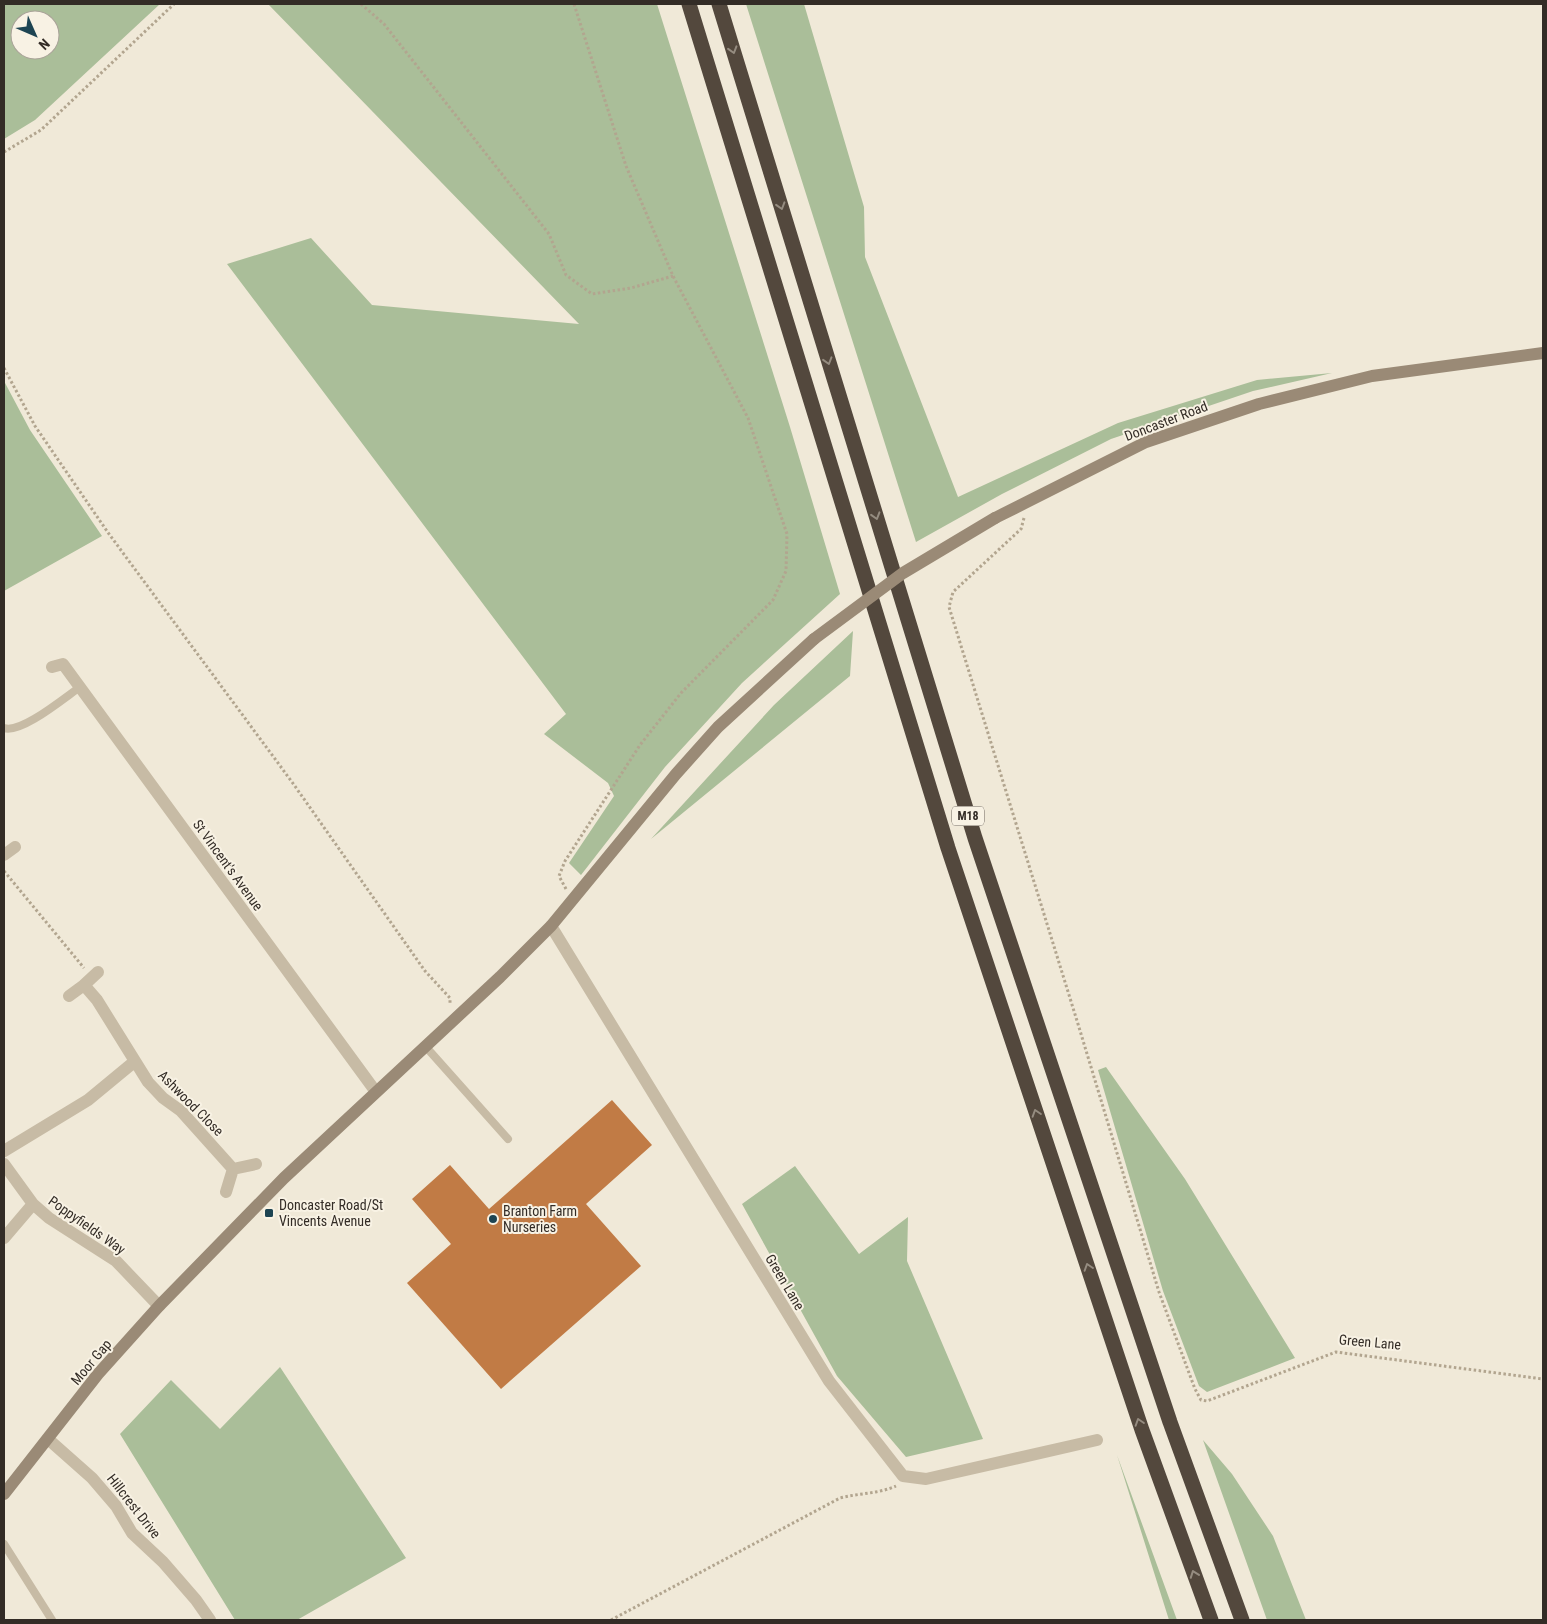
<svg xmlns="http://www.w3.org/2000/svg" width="1547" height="1624" viewBox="0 0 1547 1624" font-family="'Roboto Condensed',sans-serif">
  <rect width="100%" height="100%" fill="#f0e9d8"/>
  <!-- green -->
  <path fill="#aabe99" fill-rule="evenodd" d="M4 4H160L35 120 4 139ZM20 20H50V50H20Z
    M268 4H657L790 427 840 594 742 683 665 767 581 875 569 863 614 796 608 783 544 734 566 714 227 264 311 238 372 305 579 324Z
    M746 4H804L864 207 865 257 958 497 1118 423 1257 380 1332 373 1253 391 1111 439 1002 494 916 542Z
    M4 381 30 430 102 536 4 591Z
    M853 631 850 676 651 839 774 705Z
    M1106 1067 1185 1179 1295 1358 1207 1392 1199 1386 1163 1291 1098 1070Z
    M795 1166 859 1254 908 1217 907 1261 983 1439 906 1457 837 1376 742 1204Z
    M280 1367 406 1558 297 1620H235L120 1434 171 1380 220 1429Z
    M1203 1440 1232 1474 1273 1536 1306 1620H1267Z
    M1117 1455 1177 1620H1169Z"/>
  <!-- building -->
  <path fill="#c17b45" d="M612 1100 652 1145 586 1204 641 1266 501 1389 407 1283 451 1244 412 1199 450 1165 489 1209Z"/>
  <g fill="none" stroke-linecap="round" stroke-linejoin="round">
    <!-- path -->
    <path stroke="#b2a58f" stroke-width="3" stroke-dasharray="2.5 2.5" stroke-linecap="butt" d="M361 4 384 24 549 234 566 275 592 294 631 288 673 276
      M4 152 41 130 174 4
      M4 368 35 426 109 534 292 782 425 971 450 998V1004
      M1024 518 1021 529 953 592 949 607 1078 1024 1159 1292 1195 1389 1201 1400 1207 1401 1336 1352 1543 1379
      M4 871 84 968
      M566 889 559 876 565 861 640 745 681 693 773 600 786 571 787 534 748 418 673 276 626 166 574 4
      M611 1620 840 1498C859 1493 878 1494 896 1486"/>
    <!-- lane -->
    <path stroke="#c7bba5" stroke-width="8" d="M4 728C21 734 64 698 80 687
      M426 1047 508 1139
      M4 1544 52 1620"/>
    <!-- street -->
    <path stroke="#c7bba5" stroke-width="12" d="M52 667 63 664 376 1092
      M4 855 15 847
      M551 926 829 1381 903 1476 926 1479 1097 1440
      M84 985 98 972
      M69 996 84 985 97 1000 148 1082 163 1098 181 1111 233 1169 226 1192
      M4 1151 88 1100 134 1062
      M4 1164 33 1204 49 1218 116 1261 159 1306
      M233 1169 256 1164
      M4 1238 33 1204
      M48 1439 92 1478 116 1506 132 1533 163 1562 196 1600 210 1620"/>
    <!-- secondary -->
    <path stroke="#9a8a76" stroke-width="12" d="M995 518 1146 442 1259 404 1372 376 1543 353
      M4 1494 98 1374 159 1306 284 1178 500 977 551 926 676 774 718 727 814 639"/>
    <!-- highway -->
    <path stroke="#53483d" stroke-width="15" d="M689 4 948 848 1142 1430 1211 1620
      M719 4 975 838 1170 1422 1242 1620"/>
    <!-- secondary-bridge -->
    <path stroke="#9a8a76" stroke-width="12" d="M814 639 903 573 995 518"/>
  </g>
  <!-- one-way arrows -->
  <defs><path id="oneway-chevron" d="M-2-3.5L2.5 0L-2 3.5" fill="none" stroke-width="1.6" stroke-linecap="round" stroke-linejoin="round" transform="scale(1.25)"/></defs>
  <g stroke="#958c80">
    <use href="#oneway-chevron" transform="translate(733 50) rotate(73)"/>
    <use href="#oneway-chevron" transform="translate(781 206) rotate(73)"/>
    <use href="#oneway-chevron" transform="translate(828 361) rotate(73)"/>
    <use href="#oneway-chevron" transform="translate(876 516) rotate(73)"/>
    <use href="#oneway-chevron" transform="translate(1036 1113) rotate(-108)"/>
    <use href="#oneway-chevron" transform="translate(1088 1267) rotate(-108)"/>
    <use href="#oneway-chevron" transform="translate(1139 1422) rotate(-108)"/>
    <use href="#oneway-chevron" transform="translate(1194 1574) rotate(-110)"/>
  </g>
  <!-- markers -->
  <g fill="#1d4452" stroke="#f8f2e4" stroke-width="2">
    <rect x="264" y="1208" width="10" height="10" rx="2.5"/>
    <circle cx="493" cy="1219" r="5"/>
  </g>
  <g text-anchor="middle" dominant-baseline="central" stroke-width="4" stroke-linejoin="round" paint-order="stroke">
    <!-- shield labels -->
    <rect fill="#f8f2e4" stroke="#6e675f" stroke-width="1" x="952" y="806.5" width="32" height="19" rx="4"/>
    <g font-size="12" font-weight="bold" fill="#332c26">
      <text x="968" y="816">M18</text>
    </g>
    <!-- street labels -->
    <g font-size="14" fill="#332c26" stroke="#f8f2e4">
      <text transform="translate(1166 421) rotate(-21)">Doncaster Road</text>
      <text transform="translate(228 865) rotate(54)">St Vincent's Avenue</text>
      <text transform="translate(191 1103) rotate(45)">Ashwood Close</text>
      <text transform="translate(87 1225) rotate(35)">Poppyfields Way</text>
      <text transform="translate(785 1282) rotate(59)">Green Lane</text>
      <text transform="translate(1370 1342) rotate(5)">Green Lane</text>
      <text transform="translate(91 1362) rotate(-50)">Moor Gap</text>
      <text transform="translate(134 1506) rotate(52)">Hillcrest Drive</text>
    </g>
    <!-- poi labels -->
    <g font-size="14" fill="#332c26" stroke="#f8f2e4" text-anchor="start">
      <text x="279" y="1205">Doncaster Road/St<tspan x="279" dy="16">Vincents Avenue</tspan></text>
      <text x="503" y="1211">Branton Farm<tspan x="503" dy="16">Nurseries</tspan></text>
    </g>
  </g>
  <!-- border -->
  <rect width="1547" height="1624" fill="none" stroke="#332c26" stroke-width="10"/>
  <!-- north arrow -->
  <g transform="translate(35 35) rotate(135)"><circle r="24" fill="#f8f2e4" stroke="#a9a398"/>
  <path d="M0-4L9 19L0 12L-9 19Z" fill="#1d4452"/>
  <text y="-8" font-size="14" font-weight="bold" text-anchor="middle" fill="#332c26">N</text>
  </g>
</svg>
